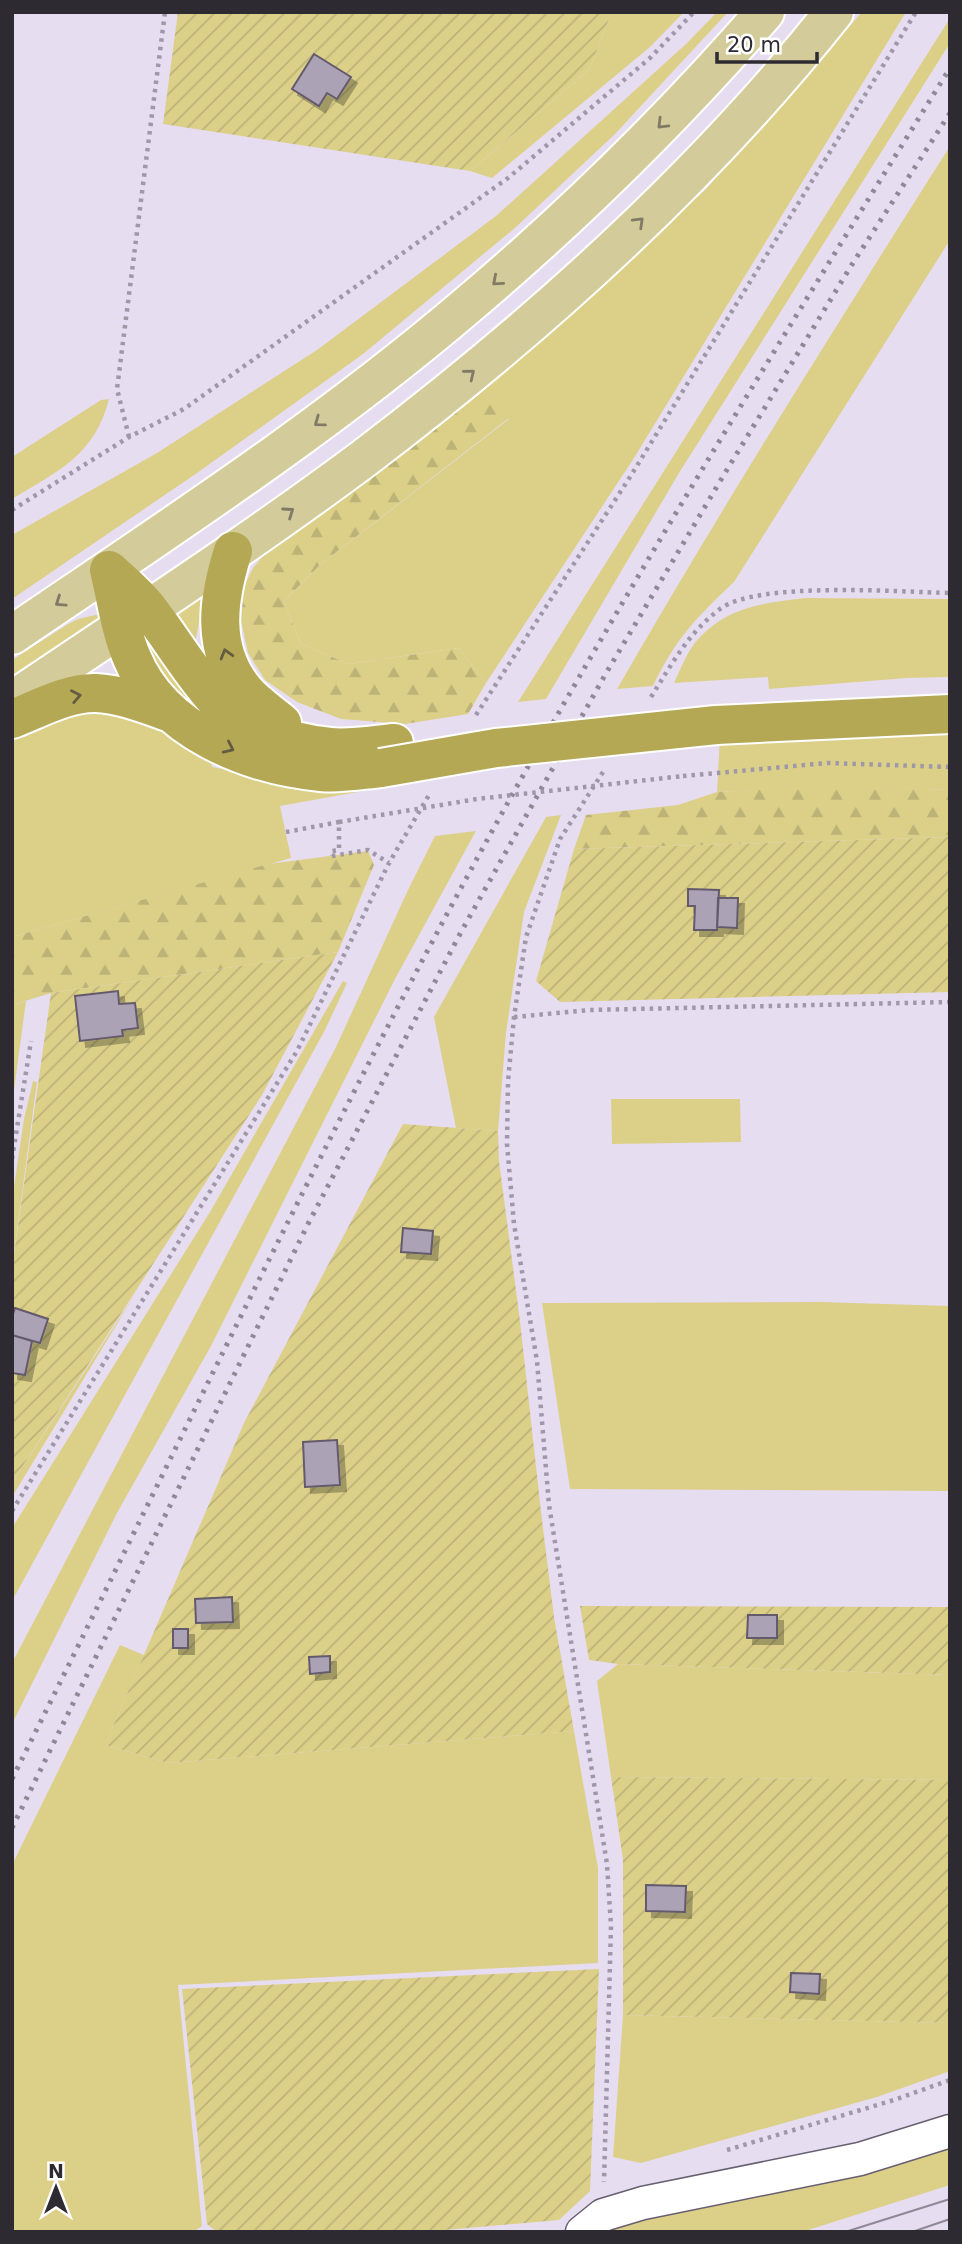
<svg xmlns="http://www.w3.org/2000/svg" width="962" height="2244" viewBox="0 0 962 2244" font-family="'DejaVu Sans',sans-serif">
  <defs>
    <pattern id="forest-firs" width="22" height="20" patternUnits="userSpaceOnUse" patternTransform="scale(1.75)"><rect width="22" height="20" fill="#dcd089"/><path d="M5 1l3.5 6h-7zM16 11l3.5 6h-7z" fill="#bdb377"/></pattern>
    <pattern id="garden-furrows" width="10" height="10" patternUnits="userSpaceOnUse" patternTransform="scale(1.75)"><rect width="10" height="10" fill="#dcd089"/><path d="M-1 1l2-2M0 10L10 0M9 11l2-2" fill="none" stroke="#bdb377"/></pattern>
    <filter id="shadow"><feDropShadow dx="6" dy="6" stdDeviation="0" flood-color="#0004"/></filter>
  </defs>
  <rect width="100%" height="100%" fill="#e7ddf1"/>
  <!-- grass -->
  <path fill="#dcd089" d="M612 12H684L650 47 492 178 470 171 589 70Z
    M717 12H728L615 134 516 227 363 354 197 473 12 599V535L157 453 317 350 496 216 686 44Z
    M862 12H906L634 458 486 683 459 648 349 664 301 644 284 601 321 564 509 419 479 388 705 190Z
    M950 18V43L679 473 546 699 518 702Z
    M950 146V240L734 582C696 618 676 638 653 686L617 689C723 505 836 326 950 146Z
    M109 399C95 455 57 472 12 499V457L101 400Z
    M206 591 194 647 171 613Z
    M806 598 950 599V677L907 678 769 689 768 677 674 683C680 670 686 655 694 644 724 607 762 603 806 598Z
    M100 614 107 617 12 685V660L68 624 78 619Z
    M144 634 210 718 175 694 147 652Z
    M71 708 127 709 210 753 212 767 255 775 370 781 363 791 280 806 291 858 12 937V737Z
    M950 728V790L837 786 717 792 720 737Z
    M561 815 524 912 506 1033 498 1131 456 1128 434 1017 546 817Z
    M476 831 395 979 211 1346 117 1513 12 1724V1663L336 1047 408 890 435 836Z
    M343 981 347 983 325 1030 12 1601V1528L210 1212Z
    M26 1001 12 1105V1005Z
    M33 1081 37 1082 12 1268V1200L24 1119Z
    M611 1099H740L741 1142 612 1144Z
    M134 1296 12 1497V1483Z
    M821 1302 950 1306V1491L570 1489 542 1303Z
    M120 1645 144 1655 105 1745 168 1763 574 1731 598 1868V1963L178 1985 202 2226 193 2232H12V1865Z
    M618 1664 950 1675V1780L611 1777 597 1681Z
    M623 2015 950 2023V2071L877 2097 641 2163 613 2157Z
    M950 2142V2185L802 2232H596L604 2226Z"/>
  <!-- forest -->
  <path fill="url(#forest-firs)" d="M479 388 509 418 321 564 284 601 301 644 349 664 459 648 486 683 468 714 405 724 341 719 297 702 265 680 248 653 241 621 244 586 253 568 286 530Z
    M834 785 950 790V837L574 849 586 815 678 805 717 792Z
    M368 851 374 865 338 952 51 993 12 1005V937L268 864Z"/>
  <!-- garden -->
  <path fill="url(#garden-furrows)" d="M178 12H612L589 70 470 171 163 124Z
    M950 837V992L560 1002 536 981 574 849Z
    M338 952 262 1095 12 1483V1268L51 993Z
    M403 1124 498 1131 499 1161 520 1321 541 1512 554 1617 574 1731 168 1763 105 1745 244 1423Z
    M580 1606 950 1607V1675L618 1664 589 1660Z
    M611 1777 950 1780V2023L623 2015V1860Z
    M599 1969 590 2191 559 2220 422 2232H217L207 2224 182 1989Z"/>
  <!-- building -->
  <path fill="#aca2b6" stroke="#645a6c" stroke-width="2" filter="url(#shadow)" d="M314 54 351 77 337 99 327 93 319 106 292 89Z
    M688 889 719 890 717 930H694L695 906H688Z
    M718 898H738L737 928 717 927Z
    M118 991 119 1004 135 1003 138 1028 122 1030 123 1036 80 1041 75 996Z
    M403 1228 433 1231 431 1254 401 1252Z
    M15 1308 48 1319 40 1343 12 1335V1317Z
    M12 1335 32 1341 25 1375 12 1373Z
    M337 1440 340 1485 305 1487 303 1442Z
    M232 1597 233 1622 196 1623 195 1599Z
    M748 1615H777V1638H747Z
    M173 1629H188V1648H173Z
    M330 1656V1672L310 1674 309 1657Z
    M646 1885 686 1886 685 1912 646 1911Z
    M791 1973 820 1974 819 1994 790 1992Z"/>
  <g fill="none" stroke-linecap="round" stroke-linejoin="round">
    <defs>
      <path id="street" d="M582 2232 603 2215 643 2203 860 2159 950 2131"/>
      <path id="primary" d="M12 635C165 531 322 429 463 309 571 218 672 119 765 12
        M12 704 25 692C138 616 253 541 363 459 533 330 701 180 834 12"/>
      <path id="highway" d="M233 551C218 598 210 649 245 691 255 703 270 713 282 723
        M109 570C116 598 120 631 132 658 162 731 248 765 321 772 341 774 361 770 381 768
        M109 570C123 583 139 596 150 611 172 640 190 671 214 698 241 727 291 743 330 747 351 749 373 745 394 743
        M12 719C38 709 68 692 96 693 121 694 148 705 171 713
        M716 725 950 714"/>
    </defs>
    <!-- street casing -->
    <use href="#street" stroke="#685f71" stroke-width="35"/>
    <!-- primary casing -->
    <use href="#primary" stroke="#fff" stroke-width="42"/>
    <!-- highway casing -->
    <use href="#highway" stroke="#fff" stroke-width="42"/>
    <!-- path -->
    <path stroke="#9f98a7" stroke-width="4.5" stroke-dasharray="3.5 5" stroke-linecap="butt" d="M129 437 117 389 165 12
      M12 510 129 437 184 409 508 178 650 58 694 12
      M651 697C672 664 688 633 720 609 757 581 900 592 950 593
      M476 715 630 477 916 12
      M603 772 560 839 526 937 514 1017 508 1081 507 1144 514 1224 537 1361 549 1505 607 1864 611 1926 604 2182
      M683 776 828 763 950 767
      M286 832 339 822V850L332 851V856
      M332 856 368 850 389 863
      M514 1017 590 1010 950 1002
      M12 1159 31 1041
      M12 1511 297 1051 389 863 429 795
      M727 2150 894 2100 950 2080"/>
    <!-- street -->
    <use href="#street" stroke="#fff" stroke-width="32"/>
    <!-- primary -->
    <use href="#primary" stroke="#d3cb99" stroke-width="38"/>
    <!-- highway -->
    <use href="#highway" stroke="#b5a855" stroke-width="38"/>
    <!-- tram -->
    <path stroke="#8f8896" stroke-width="2" d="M845 2232 950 2199
      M912 2232 950 2219"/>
    <!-- rail -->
    <path stroke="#8f8896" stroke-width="5" stroke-dasharray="3.5 7" stroke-linecap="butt" d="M12 1779C154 1495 290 1209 439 929 596 634 774 351 950 68
      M12 1828 308 1224 461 932 605 675 725 473 851 266 950 113"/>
    <defs>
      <path id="highway-bridge" d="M381 768 496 748 716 725"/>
    </defs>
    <!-- highway-bridge casing -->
    <use href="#highway-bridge" stroke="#fff" stroke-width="42" stroke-linecap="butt"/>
    <!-- path-bridge -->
    <path stroke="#9f98a7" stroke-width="4.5" stroke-dasharray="3.5 5" stroke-linecap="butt" d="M339 822 477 799 683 776"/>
    <!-- highway-bridge -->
    <use href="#highway-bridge" stroke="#b5a855" stroke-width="38"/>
  </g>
  <!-- one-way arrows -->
  <defs><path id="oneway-chevron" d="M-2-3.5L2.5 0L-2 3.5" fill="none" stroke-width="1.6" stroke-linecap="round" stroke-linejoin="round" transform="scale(1.75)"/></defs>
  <g stroke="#807a66">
    <use href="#oneway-chevron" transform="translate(662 124) rotate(135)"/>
    <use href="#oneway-chevron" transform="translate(639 222) rotate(-44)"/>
    <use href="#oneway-chevron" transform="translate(497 281) rotate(139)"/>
    <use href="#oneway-chevron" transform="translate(470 374) rotate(-39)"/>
    <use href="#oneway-chevron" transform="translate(319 422) rotate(144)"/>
    <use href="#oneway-chevron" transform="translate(289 512) rotate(-35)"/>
    <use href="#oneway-chevron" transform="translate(60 602) rotate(146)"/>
  </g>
  <g stroke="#645c40">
    <use href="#oneway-chevron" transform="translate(226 654) rotate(-106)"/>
    <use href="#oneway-chevron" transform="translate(76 696) rotate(-11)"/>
    <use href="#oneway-chevron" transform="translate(229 748) rotate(25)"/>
  </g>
  <!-- border -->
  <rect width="962" height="2244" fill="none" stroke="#2e2a32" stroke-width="28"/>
  <!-- north arrow -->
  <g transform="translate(56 2188)" stroke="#ffffff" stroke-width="5" paint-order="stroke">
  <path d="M0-5L12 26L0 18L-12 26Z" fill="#2e2a32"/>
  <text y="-10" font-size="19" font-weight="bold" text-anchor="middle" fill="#2e2a32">N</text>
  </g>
  <!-- scale -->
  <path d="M717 52v10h100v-10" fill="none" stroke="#2e2a32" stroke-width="3.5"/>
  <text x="727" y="52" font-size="21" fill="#2e2a32" stroke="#ffffff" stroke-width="5" paint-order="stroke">20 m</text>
</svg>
